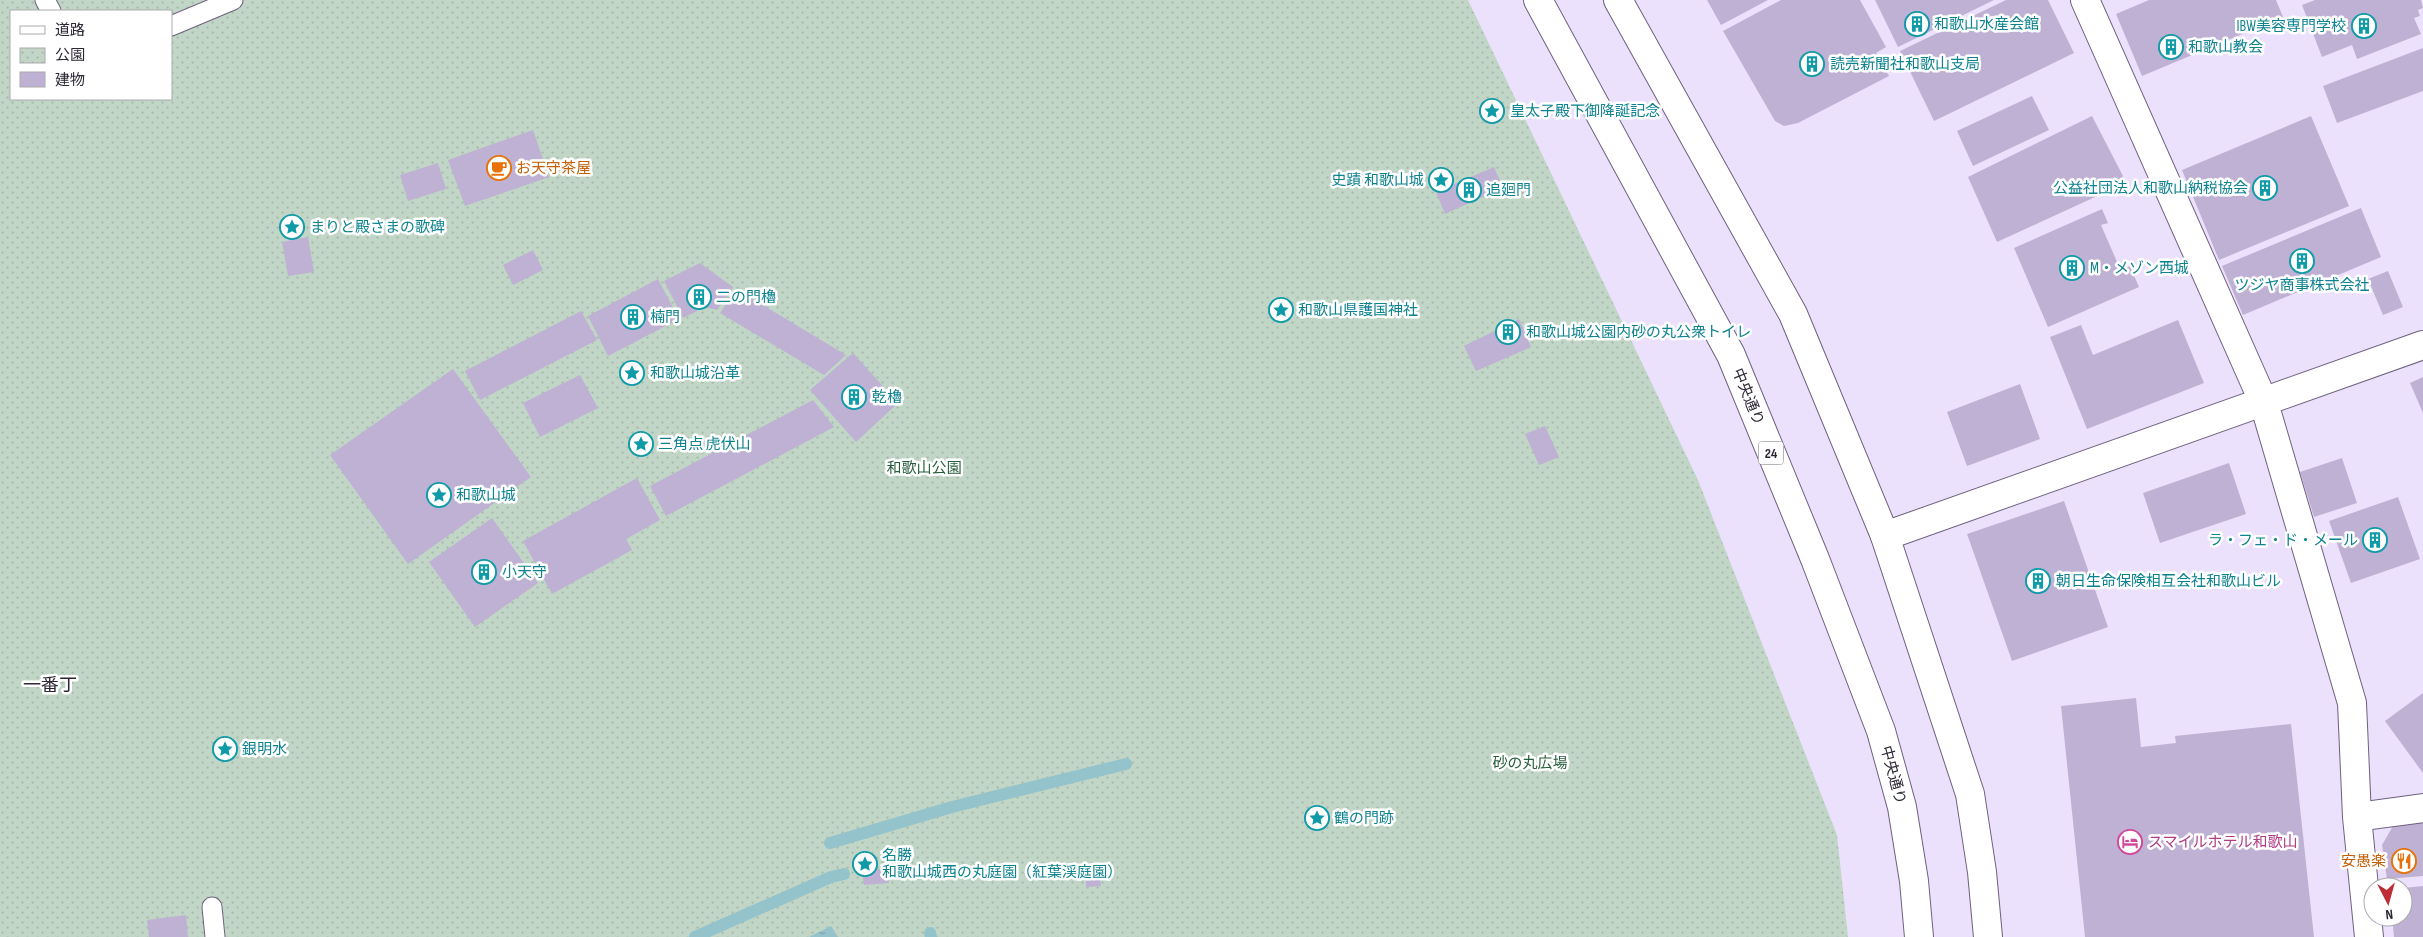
<svg xmlns="http://www.w3.org/2000/svg" width="2423" height="937" viewBox="0 0 2423 937" font-family="'Sofia Sans Condensed','Noto Sans JP',sans-serif">
  <defs>
    <pattern id="park-dots" width="8" height="8" patternUnits="userSpaceOnUse" patternTransform="scale(1.25)"><rect width="8" height="8" fill="#c1d6c7"/><path d="M2 2h.1M6 6h.1" fill="none" stroke="#a6b8ab" stroke-width="1.8" stroke-linecap="round"/></pattern>
    <pattern id="water-ripples" width="26" height="14" patternUnits="userSpaceOnUse" patternTransform="scale(1.25)"><rect width="26" height="14" fill="#95c3cc"/><path d="M2 4q2-2 4 0t4 0M15 11q2-2 4 0t4 0" fill="none" stroke="#7a9ea6"/></pattern>
  </defs>
  <rect width="100%" height="100%" fill="#ece1fc"/>
  <!-- park -->
  <path fill="url(#park-dots)" fill-rule="evenodd" d="M0 0H1468L1698 480 1837 835 1848 937H0ZM11 11H171V99H11Z"/>
  <!-- water -->
  <path fill="url(#water-ripples)" d="M831 926 838 937H809Z"/>
  <g fill="none" stroke-linecap="round" stroke-linejoin="round">
    <!-- stream -->
    <path stroke="#95c3cc" stroke-width="12" d="M830 843 952 807 1126 764
      M930 933 931 937
      M695 937 831 877 844 874"/>
  </g>
  <!-- building -->
  <path fill="#bfb1d3" d="M1707 0H1768L1721 25Z
    M1781 0H1860L1886 47 1876 53 1889 76 1798 123 1784 126 1775 121 1723 31Z
    M1875 0H1994L1898 47Z
    M2006 0H2048L2074 53 1934 121 1900 51Z
    M2149 0H2276L2283 17 2142 76 2116 14Z
    M2315 0H2421L2423 8 2418 10 2420 16 2414 18 2421 34 2357 59 2352 45 2322 57 2302 5Z
    M2423 48V91L2337 123 2323 86Z
    M2032 96 2049 130 1973 166 1957 131Z
    M2092 116 2123 176 2119 186 1997 242 1968 177Z
    M2311 116 2349 206 2219 260 2182 170Z
    M533 130 549 177 465 206 448 160Z
    M438 163 446 189 408 201 400 175Z
    M1494 167 1503 188 1445 214 1436 192Z
    M2361 208 2381 257 2243 315 2222 266Z
    M2102 209 2108 223 2101 225 2121 271 2130 266 2139 287 2048 327 2014 248Z
    M308 237 314 272 288 276 282 242Z
    M533 250 543 270 513 285 503 265Z
    M700 263 733 287 717 310 705 307 683 318 664 281Z
    M2388 271 2403 307 2383 315 2368 279Z
    M658 279 679 319 608 356 588 316Z
    M736 289 846 355 824 375 720 313Z
    M581 311 597 340 480 400 465 371Z
    M1519 319 1531 347 1476 371 1464 346Z
    M2178 320 2204 383 2087 429 2050 337 2081 325 2093 355Z
    M853 353 898 403 856 442 810 390Z
    M453 369 531 477 408 564 330 455Z
    M580 375 598 408 540 437 523 403Z
    M2423 377V413L2410 383Z
    M2020 384 2040 439 1967 466 1947 412Z
    M813 400 834 427 666 516 650 486Z
    M1545 426 1559 457 1539 465 1525 434Z
    M2342 458 2357 503 2314 517 2300 472Z
    M2229 463 2246 514 2160 543 2143 493Z
    M637 478 660 520 626 539 632 550 552 594 523 541Z
    M2398 497 2420 559 2351 583 2329 521Z
    M2064 501 2108 627 2012 661 1967 534Z
    M492 518 538 583 475 627 429 562Z
    M2423 693V773L2385 721Z
    M2136 698 2141 747 2176 743 2175 736 2291 724 2314 937H2085L2061 706Z
    M2423 822V876L2387 879 2382 845 2393 826Z
    M887 868 889 883 864 885 862 871Z
    M1100 878 1101 886 1086 887V880Z
    M2423 886V937H2394L2392 917H2403V888Z
    M186 915 188 937H149L147 920Z"/>
  <g fill="none" stroke-linecap="round" stroke-linejoin="round">
    <defs>
      <path id="service" d="M45 0 51 11
        M171 26 233 0
        M212 907 215 937"/>
      <path id="minor" d="M2085 0 2264 403 2352 703 2357 817 2369 937
        M1885 536 2423 345
        M2357 817 2423 808"/>
      <path id="trunk" d="M1538 0 1731 355 1815 559 1881 731 1902 807 1914 881 1919 937
        M1618 0 1793 314 1885 536 1970 794 1982 872 1988 937"/>
    </defs>
    <!-- service casing -->
    <use href="#service" stroke="#6e617e" stroke-width="21"/>
    <!-- minor casing -->
    <use href="#minor" stroke="#6e617e" stroke-width="30"/>
    <!-- trunk casing -->
    <use href="#trunk" stroke="#6e617e" stroke-width="30"/>
    <!-- service -->
    <use href="#service" stroke="#fff" stroke-width="19"/>
    <!-- minor -->
    <use href="#minor" stroke="#fff" stroke-width="28"/>
    <!-- trunk -->
    <use href="#trunk" stroke="#fff" stroke-width="28"/>
  </g>
  <!-- icons -->
  <defs>
    <symbol id="building-ring" viewBox="-11 -11 22 22"><circle r="9.5" fill="#fff" stroke="#0f9aa8" stroke-width="1.5"/><path d="M-4-6H4V6H1V3H-1V6H-4ZM-2.5-4.3h1.7v1.8h-1.7ZM.8-4.3h1.7v1.8H.8ZM-2.5-1h1.7V.8h-1.7ZM.8-1h1.7V.8H.8Z" fill="#0f9aa8"/></symbol>
    <symbol id="sight-ring" viewBox="-11 -11 22 22"><circle r="9.5" fill="#fff" stroke="#0f9aa8" stroke-width="1.5"/><path d="M0-6L1.8-2.2L6-1.7L2.9 1.2L3.7 5.4L0 3.3L-3.7 5.4L-2.9 1.2L-6-1.7L-1.8-2.2Z" fill="#0f9aa8"/></symbol>
    <symbol id="cafe-ring" viewBox="-11 -11 22 22"><circle r="9.5" fill="#fff" stroke="#e8710a" stroke-width="1.5"/><path d="M-5.5-4.5H6V0H3Q3 3.5 0 3.5H-2.5Q-5.5 3.5-5.5 0ZM3-3.2v2h1.7v-2ZM-6 4.5H4V6H-6Z" fill="#e8710a"/></symbol>
    <symbol id="hotel-ring" viewBox="-11 -11 22 22"><circle r="9.5" fill="#fff" stroke="#d1479c" stroke-width="1.5"/><path d="M-6-4.5h1.5V1H6V5H4.5V3h-9V5H-6ZM-4 0a1.8 1.8 0 1 1 3.6 0ZM.5 0V-2.5h3Q6-2.5 6 0Z" fill="#d1479c"/></symbol>
    <symbol id="restaurant-ring" viewBox="-11 -11 22 22"><circle r="9.5" fill="#fff" stroke="#e8710a" stroke-width="1.5"/><path d="M-5-6h1v4h1v-4h1v4h1v-4h1v5L-1.5 .5V6h-2V.5L-5-1ZM5-6V6H3V1.5H1.5Q1.5-4 5-6Z" fill="#e8710a"/></symbol>
  </defs>
  <g fill-rule="evenodd">
    <use href="#building-ring" x="1903" y="10" width="28" height="28"/>
    <use href="#building-ring" x="2350" y="12" width="28" height="28"/>
    <use href="#building-ring" x="2157" y="33" width="28" height="28"/>
    <use href="#building-ring" x="1798" y="50" width="28" height="28"/>
    <use href="#sight-ring" x="1478" y="97" width="28" height="28"/>
    <use href="#cafe-ring" x="485" y="154" width="28" height="28"/>
    <use href="#sight-ring" x="1427" y="166" width="28" height="28"/>
    <use href="#building-ring" x="2251" y="174" width="28" height="28"/>
    <use href="#building-ring" x="1455" y="176" width="28" height="28"/>
    <use href="#sight-ring" x="278" y="213" width="28" height="28"/>
    <use href="#building-ring" x="2288" y="247" width="28" height="28"/>
    <use href="#building-ring" x="2058" y="254" width="28" height="28"/>
    <use href="#building-ring" x="685" y="283" width="28" height="28"/>
    <use href="#sight-ring" x="1267" y="296" width="28" height="28"/>
    <use href="#building-ring" x="619" y="303" width="28" height="28"/>
    <use href="#building-ring" x="1494" y="318" width="28" height="28"/>
    <use href="#sight-ring" x="618" y="359" width="28" height="28"/>
    <use href="#building-ring" x="840" y="383" width="28" height="28"/>
    <use href="#sight-ring" x="627" y="430" width="28" height="28"/>
    <use href="#sight-ring" x="425" y="481" width="28" height="28"/>
    <use href="#building-ring" x="2361" y="526" width="28" height="28"/>
    <use href="#building-ring" x="470" y="558" width="28" height="28"/>
    <use href="#building-ring" x="2024" y="567" width="28" height="28"/>
    <use href="#sight-ring" x="211" y="735" width="28" height="28"/>
    <use href="#sight-ring" x="1303" y="804" width="28" height="28"/>
    <use href="#hotel-ring" x="2116" y="828" width="28" height="28"/>
    <use href="#restaurant-ring" x="2390" y="847" width="28" height="28"/>
    <use href="#sight-ring" x="851" y="850" width="28" height="28"/>
  </g>
  <g text-anchor="middle" dominant-baseline="central" stroke-width="5" stroke-linejoin="round" paint-order="stroke">
    <!-- shield labels -->
    <rect fill="#fff" stroke="#6b6870" stroke-width="1" x="1758.5" y="441.5" width="25" height="23" rx="4"/>
    <g font-size="14" font-weight="bold" fill="#2c2733">
      <text x="1771" y="453">24</text>
    </g>
    <!-- culture labels -->
    <g font-size="15" fill="#0d838f" stroke="#fff" text-anchor="start">
      <text x="1934" y="24">和歌山水産会館</text>
      <text x="2346" y="26" text-anchor="end">IBW美容専門学校</text>
      <text x="2188" y="47">和歌山教会</text>
      <text x="1830" y="64">読売新聞社和歌山支局</text>
      <text x="1510" y="111">皇太子殿下御降誕記念</text>
      <text x="1424" y="180" text-anchor="end">史蹟 和歌山城</text>
      <text x="2248" y="188" text-anchor="end">公益社団法人和歌山納税協会</text>
      <text x="1486" y="190">追廻門</text>
      <text x="310" y="227">まりと殿さまの歌碑</text>
      <text x="2090" y="268">M・メゾン西城</text>
      <text x="2302" y="285" text-anchor="middle">ツジヤ商事株式会社</text>
      <text x="716" y="297">二の門櫓</text>
      <text x="1298" y="310">和歌山県護国神社</text>
      <text x="650" y="317">楠門</text>
      <text x="1526" y="332">和歌山城公園内砂の丸公衆トイレ</text>
      <text x="650" y="373">和歌山城沿革</text>
      <text x="872" y="397">乾櫓</text>
      <text x="658" y="444">三角点 虎伏山</text>
      <text x="456" y="495">和歌山城</text>
      <text x="2358" y="540" text-anchor="end">ラ・フェ・ド・メール</text>
      <text x="502" y="572">小天守</text>
      <text x="2056" y="581">朝日生命保険相互会社和歌山ビル</text>
      <text x="242" y="749">銀明水</text>
      <text x="1334" y="818">鶴の門跡</text>
      <text x="882" y="855">名勝<tspan x="882" dy="17">和歌山城西の丸庭園（紅葉渓庭園）</tspan></text>
    </g>
    <!-- food labels -->
    <g font-size="15" fill="#c56008" stroke="#fff" text-anchor="start">
      <text x="516" y="168">お天守茶屋</text>
      <text x="2386" y="861" text-anchor="end">安愚楽</text>
    </g>
    <!-- street labels -->
    <g font-size="15" fill="#2c2733" stroke="#fff">
      <text transform="translate(1748 397) rotate(68)">中央通り</text>
      <text transform="translate(1893 775) rotate(75)">中央通り</text>
    </g>
    <!-- park labels -->
    <g font-size="15" fill="#275d3c" stroke="#fff">
      <text x="924" y="468">和歌山公園</text>
      <text x="1530" y="763">砂の丸広場</text>
    </g>
    <!-- hotel labels -->
    <g font-size="15" fill="#b23c85" stroke="#fff" text-anchor="start">
      <text x="2148" y="842">スマイルホテル和歌山</text>
    </g>
    <!-- quarter labels -->
    <g font-size="18" fill="#2c2733" stroke="#fff">
      <text x="50" y="685">一番丁</text>
    </g>
  </g>
  <!-- legend -->
  <rect x="10" y="10" width="162" height="90" fill="#ffffff" stroke="#aba9ad"/>
  <rect x="20" y="26" width="25" height="8" fill="#ffffff" stroke="#aba9ad"/>
  <text x="55" y="35" font-size="15" fill="#2c2733">道路</text>
  <rect x="20" y="48" width="25" height="15" fill="url(#park-dots)" stroke="#aba9ad"/>
  <text x="55" y="60" font-size="15" fill="#2c2733">公園</text>
  <rect x="20" y="72" width="25" height="15" fill="#bfb1d3" stroke="#aba9ad"/>
  <text x="55" y="85" font-size="15" fill="#2c2733">建物</text>
  <!-- north arrow -->
  <g transform="translate(2388 902) rotate(174)"><circle r="24" fill="#ffffff" stroke="#aba9ad"/>
  <path d="M0-4L9 19L0 12L-9 19Z" fill="#bd2d36"/>
  <text y="-8" font-size="14" font-weight="bold" text-anchor="middle" fill="#2c2733">N</text>
  </g>
</svg>
